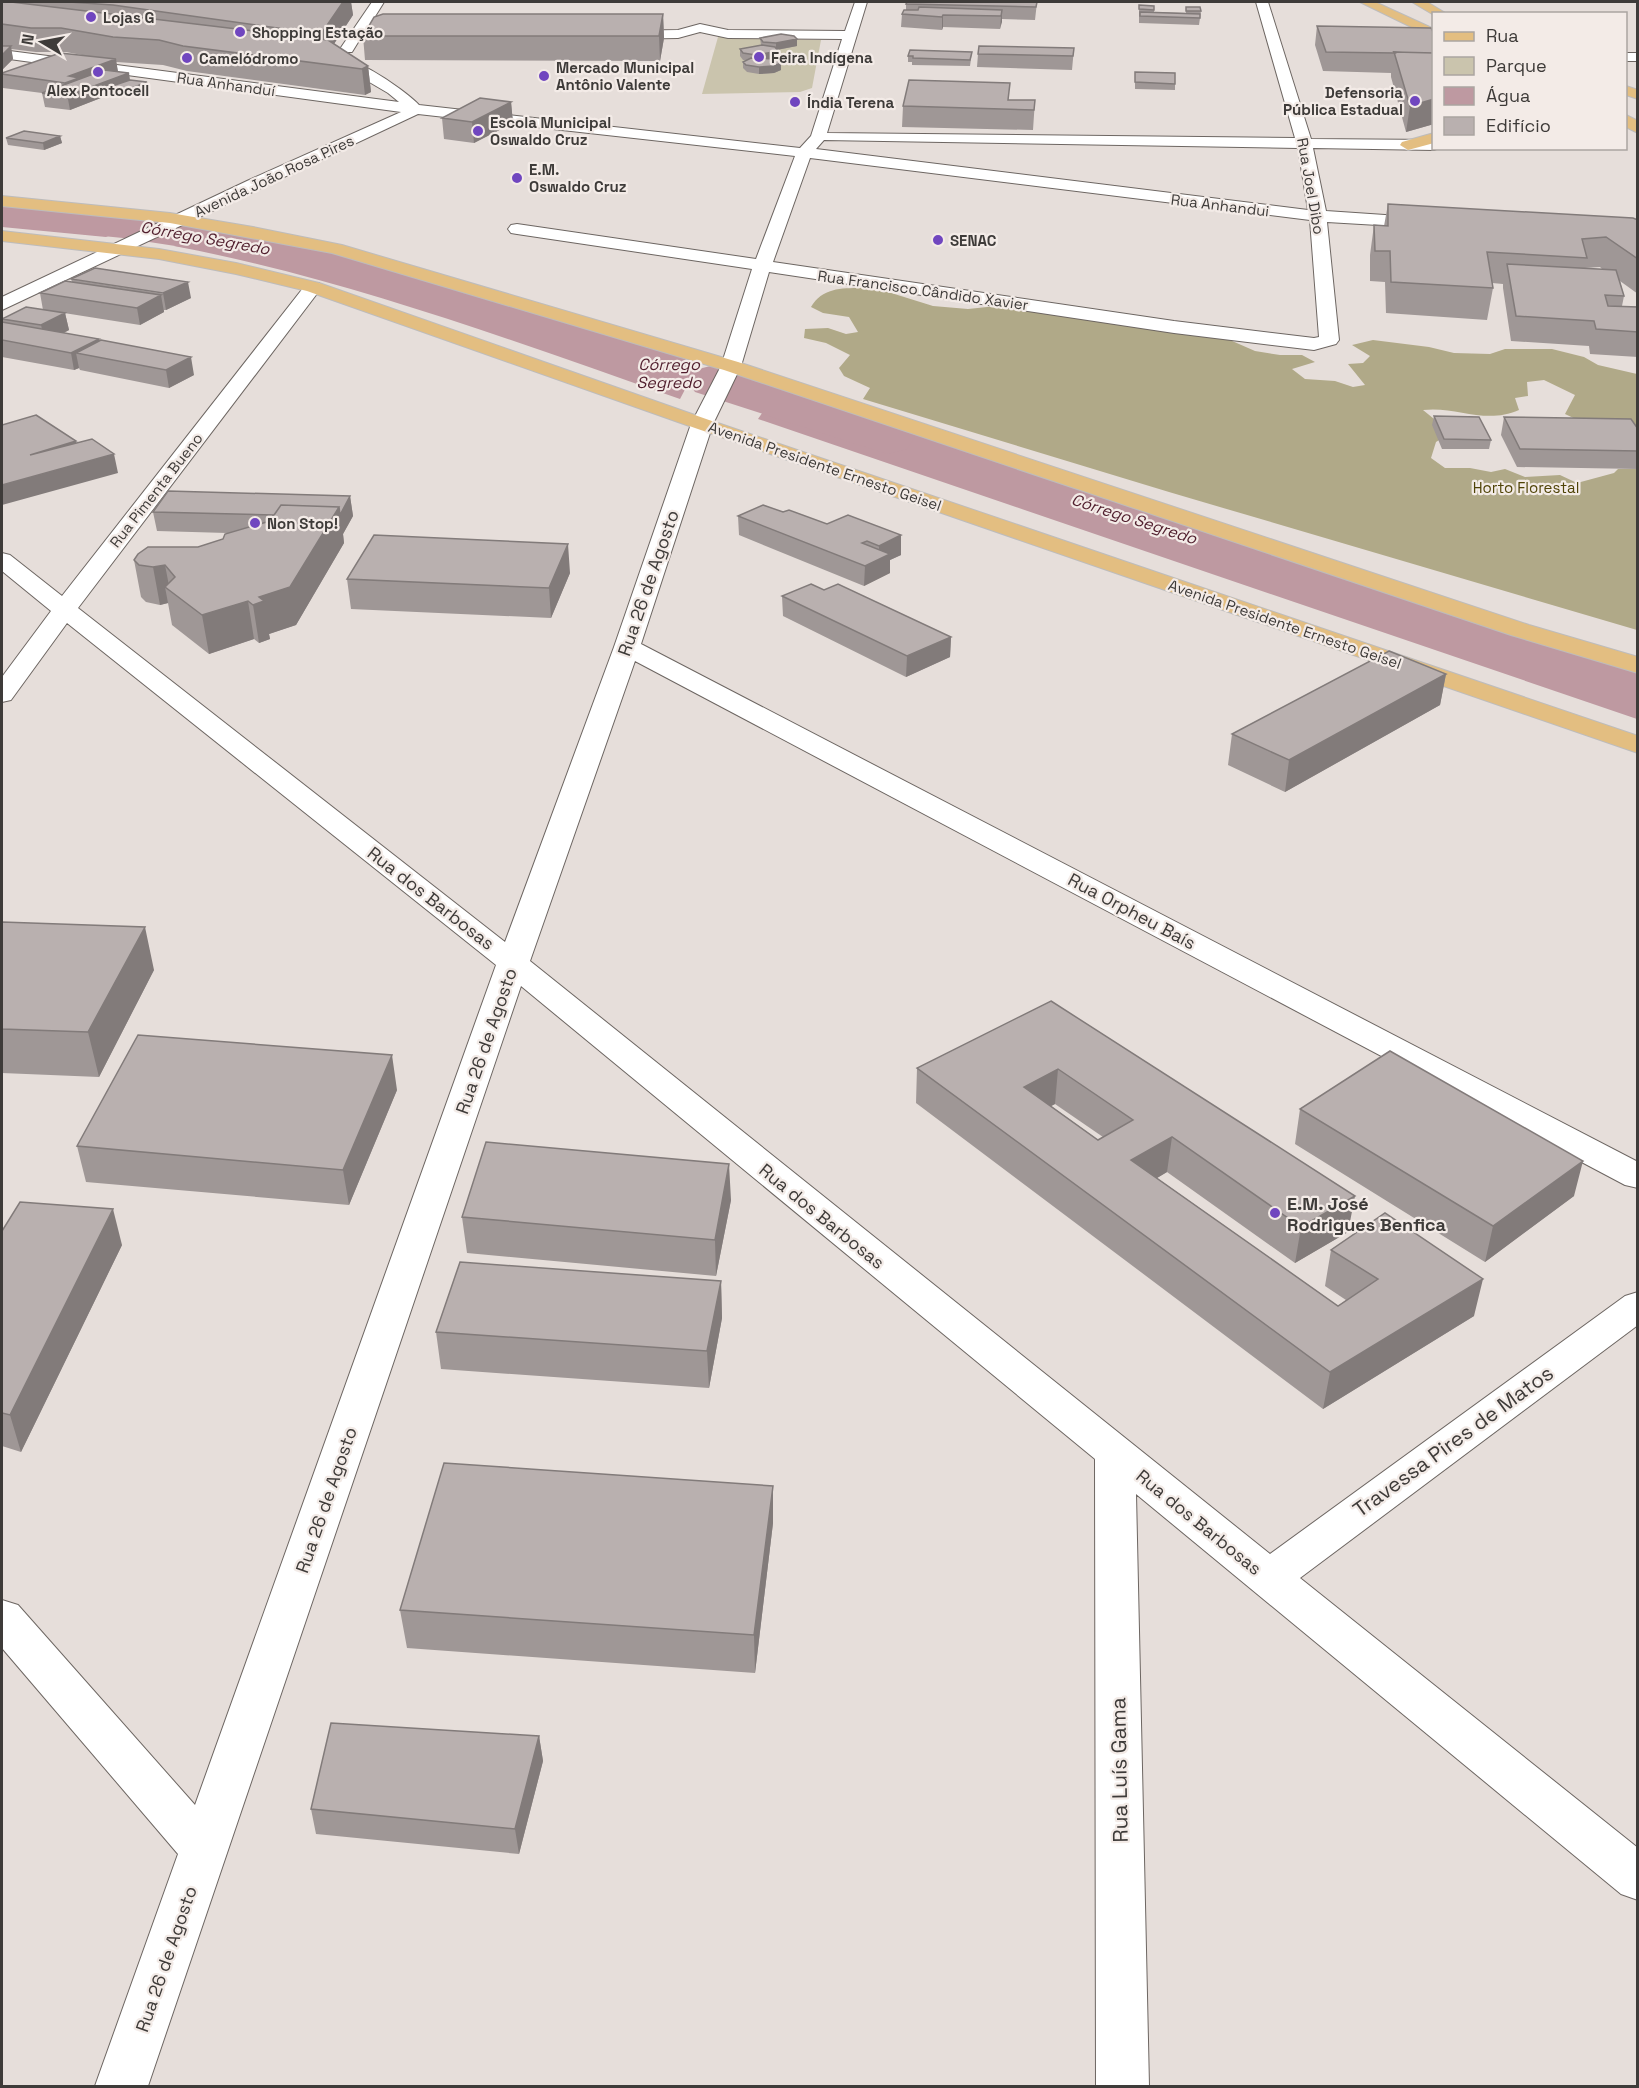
<svg xmlns="http://www.w3.org/2000/svg" width="1639" height="2088" viewBox="0 0 1639 2088" font-family="'Space Grotesk',sans-serif">
  <rect width="100%" height="100%" fill="#e6deda"/>
  <!-- green -->
  <path fill="#cac4ad" d="M718 37 821 40 812 88 800 92 702 94Z"/>
  <!-- forest -->
  <path fill="#b0a988" d="M861 288 888 292 933 306 968 309 1016 304 1223 337 1255 351 1280 355H1302L1315 362 1292 369 1305 379 1335 381 1353 387 1365 385 1348 364 1363 363 1370 356 1352 345 1373 340 1429 347 1454 353 1490 354 1505 349H1552L1584 357 1598 365 1637 374V434L1584 423 1565 414 1575 395 1544 380 1527 382 1528 396 1515 398 1519 410C1485 425 1457 406 1423 410L1439 423 1461 426 1436 442 1431 458 1445 468H1470L1491 472 1505 469 1525 477 1560 475 1577 483 1614 473 1618 469H1637V630L1169 492 863 399 870 388 844 376 839 368 850 355 826 343 804 338 805 329 828 328 846 334 858 332 849 317 823 313 811 307C822 288 841 288 861 288Z"/>
  <!-- water -->
  <path fill="#be99a1" d="M2 207 141 221 106 237 2 227Z
    M209 230 258 236 345 256 700 361 680 399C513 341 348 279 174 246Z
    M775 394 862 417 1037 472 1637 671V719L758 419Z"/>
  <g fill="none" stroke-linecap="round" stroke-linejoin="round">
    <!-- stream -->
    <path fill="#be99a1" fill-rule="evenodd" d="M672 366H678L719 381 714 384 672 370Z"/>
    <!-- river -->
    <path fill="#be99a1" fill-rule="evenodd" d="M2 200C72 206 143 208 211 225L218 235 211 245 195 249 123 238 2 226Z
      M714 365 907 425 915 437 907 449 887 454 695 392 687 381 695 370Z"/>
    <defs>
      <path id="minor" d="M372 2H384L366 31H408L415 35 408 39H360L352 52H342L340 49Z
        M855 2H867L827 133 1295 138 1256 2H1268L1311 139 1434 140V148H1439L1434 150 1313 148 1326 211 1429 218 1435 219 1438 223 1435 227 1429 228 1327 222 1339 340 1336 344 1314 350 1174 333 769 272 741 366 713 424 641 644 1638 1162V1188L1625 1185 635 661 530 961 1270 1554 1625 1296 1638 1292V1325L1300 1578 1638 1848V1900L1621 1894 1136 1494 1149 2086H1096L1095 1459 521 986 148 2086H95L178 1854 2 1648V1600L18 1605 195 1805 496 965 67 623 11 700 2 702V677L51 611 2 571V553L10 555 62 596 307 283H319L322 287 319 291 78 608 505 942 614 647 691 424 721 366 752 269 517 234 511 233 508 229 511 225 517 224 756 259 795 156 418 114 2 310V297L247 181 401 112 2 58V50L399 102 388 93 342 66 322 63 320 60C338 42 405 90 419 105L800 148 811 136 842 39 728 38 700 32 678 38 618 39 611 35 618 31 678 30 700 24 728 30 845 31ZM824 140 1298 148 1308 210 816 149ZM810 158 1310 220 1319 337 1314 338 1174 321 773 262Z
        M1626 53H1638V61H1626Z"/>
      <path id="major" d="M1360 2H1375L1434 29V38Z
        M1412 2H1427L1447 14 1434 15Z
        M1626 86 1638 90V99L1626 95Z
        M1626 115 1638 121V133L1626 127Z
        M1434 133V143L1408 150 1400 145 1402 142Z
        M2 196 170 213 253 227 342 245 738 362 1529 625 1638 657V673L1511 635 724 370 332 253 170 223 2 206Z
        M2 231 159 249 236 263 319 283 709 420 1638 736V753L695 428 307 291 236 274 159 259 2 241Z"/>
    </defs>
    <!-- minor casing -->
    <use href="#minor" stroke="#6d6662" stroke-width="2"/>
    <!-- major casing -->
    <use href="#major" stroke="#bdbcbc" stroke-width="2"/>
    <!-- minor -->
    <use href="#minor" fill="#fff" fill-rule="evenodd"/>
    <!-- major -->
    <use href="#major" fill="#e3be81" fill-rule="evenodd"/>
  </g>
  <!-- wall -->
  <path fill="#9f9796" fill-rule="evenodd" d="M2 2H351L353 15 334 44 368 66 371 92 365 95 187 71 163 65 116 62 118 72 130 80 148 89 128 97 111 94 70 110 45 107 42 93 3 88 2 73 82 55 66 52H36L11 49 13 59 2 70Z
    M1037 2 1035 20 1002 19 1000 29 943 27 942 30 901 27 902 14 906 10V4Z
    M1139 5 1154 6V12L1186 13V7L1201 11 1199 25 1139 23Z
    M663 14 664 38 660 61 365 60 363 36Z
    M1317 26 1434 34V124L1406 132 1391 77V73L1323 71 1315 45Z
    M760 38 797 39V46L777 50 778 57 769 59 781 63V70L774 73 759 74 747 72 743 68V62L746 60H743L740 56V49L761 45Z
    M1074 48 1072 70 977 67 978 54Z
    M972 52 970 66 912 65V62H908V56Z
    M1135 72 1175 84V90L1135 89Z
    M1035 100 1033 130 902 127 903 106Z
    M511 102 513 123 474 143 444 139 442 118Z
    M60 136 62 143 44 150 8 145 6 138Z
    M1388 204 1638 220V294L1620 281 1624 296 1622 306 1638 307V357L1590 354 1589 346 1511 341 1503 288V284L1492 283 1493 288 1487 320 1386 313 1385 282 1370 281V255L1374 225 1384 226ZM1600 267 1603 270 1585 268Z
    M71 279 191 298 166 310H164V312L140 325 45 310 65 313 69 330 64 333 99 341 194 375 169 388 80 370 79 368 74 370 2 357V318L43 310 40 293 72 282Z
    M1434 416 1491 440 1489 449H1442L1432 425Z
    M1504 417 1638 429V469L1517 467 1501 435Z
    M350 496 353 516 343 534 344 543 296 625 269 634 270 639 259 643 254 639 209 654 172 625 168 603 160 605 146 602 141 597 134 560 198 547 223 539 227 533 157 531 153 512Z
    M783 512 827 524 901 535V555L890 560V573L864 586 739 535 738 516Z
    M570 573 551 618 351 609 347 579Z
    M824 590 951 637 950 657 906 677 783 616 782 596Z
    M1446 674 1440 705 1285 792 1228 765 1232 734Z
    M2 922 154 970 99 1077 2 1073Z
    M1051 1001 1348 1232 1295 1263 1167 1172 1157 1178 1338 1306 1346 1300 1325 1286 1331 1250 1474 1316 1323 1409 916 1103 917 1068ZM1055 1104 1103 1137 1098 1140 1051 1106Z
    M397 1090 349 1205 86 1182 77 1146Z
    M1300 1109 1574 1196 1485 1262 1295 1144Z
    M731 1200 716 1276 467 1253 462 1217Z
    M2 1231 122 1245 21 1452 2 1446Z
    M721 1281 722 1318 709 1388 441 1369 436 1332Z
    M773 1486V1523L755 1673 407 1648 400 1610Z
    M539 1736 543 1761 519 1854 316 1834 311 1809Z"/>
  <!-- shaded-wall -->
  <path fill="#827b7a" d="M343 2H351L353 15 324 59 321 34Z
    M1002 10V22L1000 29 1001 16Z
    M663 14 664 38 660 61 659 36Z
    M943 15V27L942 30V17Z
    M797 39V46L776 50V43Z
    M11 46 13 59 2 70V55Z
    M778 51V57L756 62V55Z
    M116 59 118 72 129 73 131 87H109L111 94 70 110 65 83 69 76Z
    M781 63V70L774 73 759 74V67Z
    M368 66 371 92 365 95 362 69Z
    M147 82 148 89 128 97 127 90Z
    M1434 99V124L1406 132 1410 106Z
    M511 102 513 123 474 143 472 122Z
    M60 136 62 143 44 150 43 143Z
    M188 282 191 298 166 310 163 293Z
    M161 295 164 312 140 325 137 308Z
    M65 313 69 330 45 342 41 325Z
    M99 339 102 356 76 353 79 368 74 370 71 353Z
    M191 357 194 375 169 388 166 370Z
    M76 441 80 459 30 455Z
    M114 454 118 473 2 505V485Z
    M350 496 353 516 343 534 344 543 296 625 269 634 270 639 259 643 253 605 339 507Z
    M901 535V555L890 560V573L864 586 865 566 879 559V546Z
    M568 544 570 573 551 618 549 588Z
    M165 565 170 591 165 587 168 603 160 605 153 567Z
    M248 601 254 639 209 654 202 615Z
    M951 637 950 657 906 677 907 656Z
    M1446 674 1440 705 1285 792 1289 760Z
    M145 927 154 970 99 1077 88 1032Z
    M392 1055 397 1090 349 1205 343 1170Z
    M1058 1069 1055 1104 1021 1122 1024 1087Z
    M1172 1137 1167 1172 1127 1196 1131 1160Z
    M1583 1161 1574 1196 1485 1262 1493 1226Z
    M729 1164 731 1200 716 1276 715 1240Z
    M1355 1196 1348 1232 1295 1263 1301 1227Z
    M113 1209 122 1245 21 1452 10 1415Z
    M1483 1279 1474 1316 1323 1409 1330 1372Z
    M721 1281 722 1318 709 1388 707 1351Z
    M773 1486V1523L755 1673 754 1635Z
    M539 1736 543 1761 519 1854 515 1829Z"/>
  <!-- building -->
  <path fill="#b9b0af" stroke="#827b7a" stroke-width="1.5" fill-rule="evenodd" d="M2 2H11L328 40 368 66 362 69 183 46 159 40 113 37 61 28H31L2 24Z
    M69 2H343L321 34 113 5Z
    M907 2H1037L1036 7 906 4Z
    M1139 5 1154 6V10L1139 9Z
    M919 7 1002 10 1001 16 943 15 942 17 902 14 904 10H918Z
    M1186 7H1200L1201 11H1186Z
    M1140 12 1200 14V18L1140 16Z
    M383 14H663L659 36H363L374 17Z
    M1317 26 1431 28 1434 34V53L1394 52 1395 53 1326 52Z
    M781 34 794 36 797 39 776 43 763 42 760 38Z
    M762 45 775 47 778 51 756 55 743 53 740 49Z
    M2 46H11L2 55Z
    M979 46 1074 48 1073 56 978 54Z
    M910 50 972 52 970 60 913 58V56H908Z
    M1394 52 1434 53V99L1410 106Z
    M60 53 116 59 69 76 79 78 65 83 2 74V73Z
    M751 58 778 59 781 63 774 66 759 67 746 65 743 62Z
    M104 70 129 73 67 96 42 93Z
    M1135 72 1175 73V84L1135 82Z
    M130 80 147 82 127 90 109 87Z
    M909 80 1010 83 1008 100H1035L1034 110 903 106Z
    M480 98 511 102 472 122 442 118Z
    M24 131 60 136 43 143 6 138Z
    M1388 204 1633 218 1638 220V259L1606 237 1582 239 1587 258 1487 252 1493 288 1391 282 1390 251H1375L1374 225 1388 226Z
    M1507 264 1616 270 1624 296 1605 295 1608 306 1638 307V332L1596 329 1594 321 1516 316Z
    M95 268 188 282 163 293 71 279Z
    M65 281 161 295 137 308 40 293Z
    M26 307 65 313 41 325 2 319Z
    M2 322 99 339 71 353 2 340Z
    M101 340 191 357 166 370 76 353Z
    M36 415 76 441 30 455 92 439 114 454 2 485V425Z
    M1434 416 1479 417 1491 440 1444 439Z
    M1504 417 1631 419 1638 429V451L1520 449Z
    M168 491 350 496 340 515 339 507 281 505 274 515 153 512Z
    M281 505 339 507 290 587 259 597 264 601 253 605 248 601 202 615 165 587 175 577 165 565 153 567 139 565 134 560 138 554 148 547H198L223 539 225 534 270 521Z
    M763 505 783 512 789 510 827 524 848 515 901 535 879 546 867 541 862 543 890 554 865 566 738 516Z
    M374 535 568 544 549 588 347 579Z
    M811 584 824 590 838 584 951 637 907 656 782 596Z
    M1389 651 1446 674 1289 760 1232 734Z
    M2 922 145 927 88 1032 2 1029Z
    M1051 1001 1355 1196 1301 1227 1172 1137 1131 1160 1338 1306 1378 1279 1331 1250 1385 1213 1483 1279 1330 1372 917 1068ZM1058 1069 1133 1120 1098 1140 1024 1087Z
    M138 1035 392 1055 343 1170 77 1146Z
    M1390 1051 1583 1161 1493 1226 1300 1109Z
    M486 1142 729 1164 715 1240 462 1217Z
    M20 1202 113 1209 10 1415 2 1413V1231Z
    M460 1262 721 1281 707 1351 436 1332Z
    M444 1463 773 1486 754 1635 400 1610Z
    M331 1723 539 1736 515 1829 311 1809Z"/>
  <!-- markers -->
  <g fill="#7046bf" stroke="#f3ebe7" stroke-width="2">
    <circle cx="91" cy="17" r="6"/>
    <circle cx="240" cy="32" r="6"/>
    <circle cx="759" cy="57" r="6"/>
    <circle cx="187" cy="58" r="6"/>
    <circle cx="98" cy="72" r="6"/>
    <circle cx="544" cy="76" r="6"/>
    <circle cx="1415" cy="101" r="6"/>
    <circle cx="795" cy="102" r="6"/>
    <circle cx="478" cy="131" r="6"/>
    <circle cx="517" cy="178" r="6"/>
    <circle cx="938" cy="240" r="6"/>
    <circle cx="255" cy="523" r="6"/>
    <circle cx="1275" cy="1213" r="6"/>
  </g>
  <g text-anchor="middle" dominant-baseline="central" stroke-width="4.5" stroke-linejoin="round" paint-order="stroke">
    <!-- far-poi labels -->
    <g font-size="15" font-weight="bold" fill="#3e3b39" stroke="#f3ebe7" text-anchor="start">
      <text x="103" y="17">Lojas G</text>
      <text x="252" y="32">Shopping Estação</text>
      <text x="771" y="57">Feira Indígena</text>
      <text x="199" y="58">Camelódromo</text>
      <text x="556" y="67">Mercado Municipal<tspan x="556" dy="17">Antônio Valente</tspan></text>
      <text x="98" y="90" text-anchor="middle">Alex Pontocell</text>
      <text x="1403" y="92" text-anchor="end">Defensoria<tspan x="1403" dy="17">Pública Estadual</tspan></text>
      <text x="807" y="102">Índia Terena</text>
      <text x="490" y="122">Escola Municipal<tspan x="490" dy="17">Oswaldo Cruz</tspan></text>
      <text x="529" y="169">E.M.<tspan x="529" dy="17">Oswaldo Cruz</tspan></text>
      <text x="950" y="240">SENAC</text>
      <text x="267" y="523">Non Stop!</text>
    </g>
    <!-- far-street labels -->
    <g font-size="15" fill="#3e3b39" stroke="#f3ebe7">
      <text transform="translate(226 84) rotate(8)">Rua Anhanduí</text>
      <text transform="translate(274 176) rotate(-25)">Avenida João Rosa Pires</text>
      <text transform="translate(1311 186) rotate(80)">Rua Joel Dibo</text>
      <text transform="translate(1220 205) rotate(7)">Rua Anhandui</text>
      <text transform="translate(923 290) rotate(8)">Rua Francisco Cândido Xavier</text>
      <text transform="translate(825 466) rotate(19)">Avenida Presidente Ernesto Geisel</text>
      <text transform="translate(156 490) rotate(-52)">Rua Pimenta Bueno</text>
      <text transform="translate(1285 624) rotate(19)">Avenida Presidente Ernesto Geisel</text>
    </g>
    <!-- far-park labels -->
    <g font-size="15" fill="#4f4306" stroke="#f3ebe7">
      <text x="1526" y="487">Horto Florestal</text>
    </g>
    <!-- far-water labels -->
    <g font-size="16" font-style="italic" fill="#501e2d" stroke="#f3ebe7">
      <text transform="translate(205 238) rotate(10)">Córrego Segredo</text>
      <text x="669" y="364">Córrego<tspan x="669" dy="18">Segredo</tspan></text>
      <text transform="translate(1134 519) rotate(18)">Córrego Segredo</text>
    </g>
    <!-- street labels -->
    <g font-size="18" fill="#3e3b39" stroke="#f3ebe7">
      <text transform="translate(648 583) rotate(-71)">Rua 26 de Agosto</text>
      <text transform="translate(431 898) rotate(38)">Rua dos Barbosas</text>
      <text transform="translate(1132 911) rotate(28)">Rua Orpheu Baís</text>
      <text transform="translate(486 1041) rotate(-71)">Rua 26 de Agosto</text>
      <text transform="translate(822 1216) rotate(39)">Rua dos Barbosas</text>
      <text transform="translate(326 1500) rotate(-71)">Rua 26 de Agosto</text>
      <text transform="translate(1199 1522) rotate(39)">Rua dos Barbosas</text>
      <text transform="translate(166 1959) rotate(-71)">Rua 26 de Agosto</text>
    </g>
    <!-- poi labels -->
    <g font-size="18" font-weight="bold" fill="#3e3b39" stroke="#f3ebe7" text-anchor="start">
      <text x="1287" y="1203">E.M. José<tspan x="1287" dy="21">Rodrigues Benfica</tspan></text>
    </g>
    <!-- near-street labels -->
    <g font-size="21" fill="#3e3b39" stroke="#f3ebe7">
      <text transform="translate(1453 1441) rotate(-36)">Travessa Pires de Matos</text>
      <text transform="translate(1119 1770) rotate(-91)">Rua Luís Gama</text>
    </g>
  </g>
  <!-- border -->
  <rect width="1639" height="2088" fill="none" stroke="#3e3b39" stroke-width="6"/>
  <!-- legend -->
  <rect x="1432" y="12" width="195" height="138" fill="#f3ebe7" stroke="#aba5a1" stroke-width="1.5"/>
  <rect x="1444" y="32" width="30" height="9" fill="#e3be81" stroke="#aba5a1" stroke-width="1.5"/>
  <text x="1486" y="42" font-size="18" fill="#3e3b39">Rua</text>
  <rect x="1444" y="57" width="30" height="18" fill="#cac4ad" stroke="#aba5a1" stroke-width="1.5"/>
  <text x="1486" y="72" font-size="18" fill="#3e3b39">Parque</text>
  <rect x="1444" y="87" width="30" height="18" fill="#be99a1" stroke="#aba5a1" stroke-width="1.5"/>
  <text x="1486" y="102" font-size="18" fill="#3e3b39">Água</text>
  <rect x="1444" y="117" width="30" height="18" fill="#b9b0af" stroke="#aba5a1" stroke-width="1.5"/>
  <text x="1486" y="132" font-size="18" fill="#3e3b39">Edifício</text>
  <!-- north arrow -->
  <g transform="translate(42 42) rotate(280)" stroke="#f3ebe7" stroke-width="4.5" paint-order="stroke">
  <path d="M0-4.5L10 22L0 15L-10 22Z" fill="#3e3b39"/>
  <text y="-9" font-size="16" font-weight="bold" text-anchor="middle" fill="#3e3b39">N</text>
  </g>
</svg>
